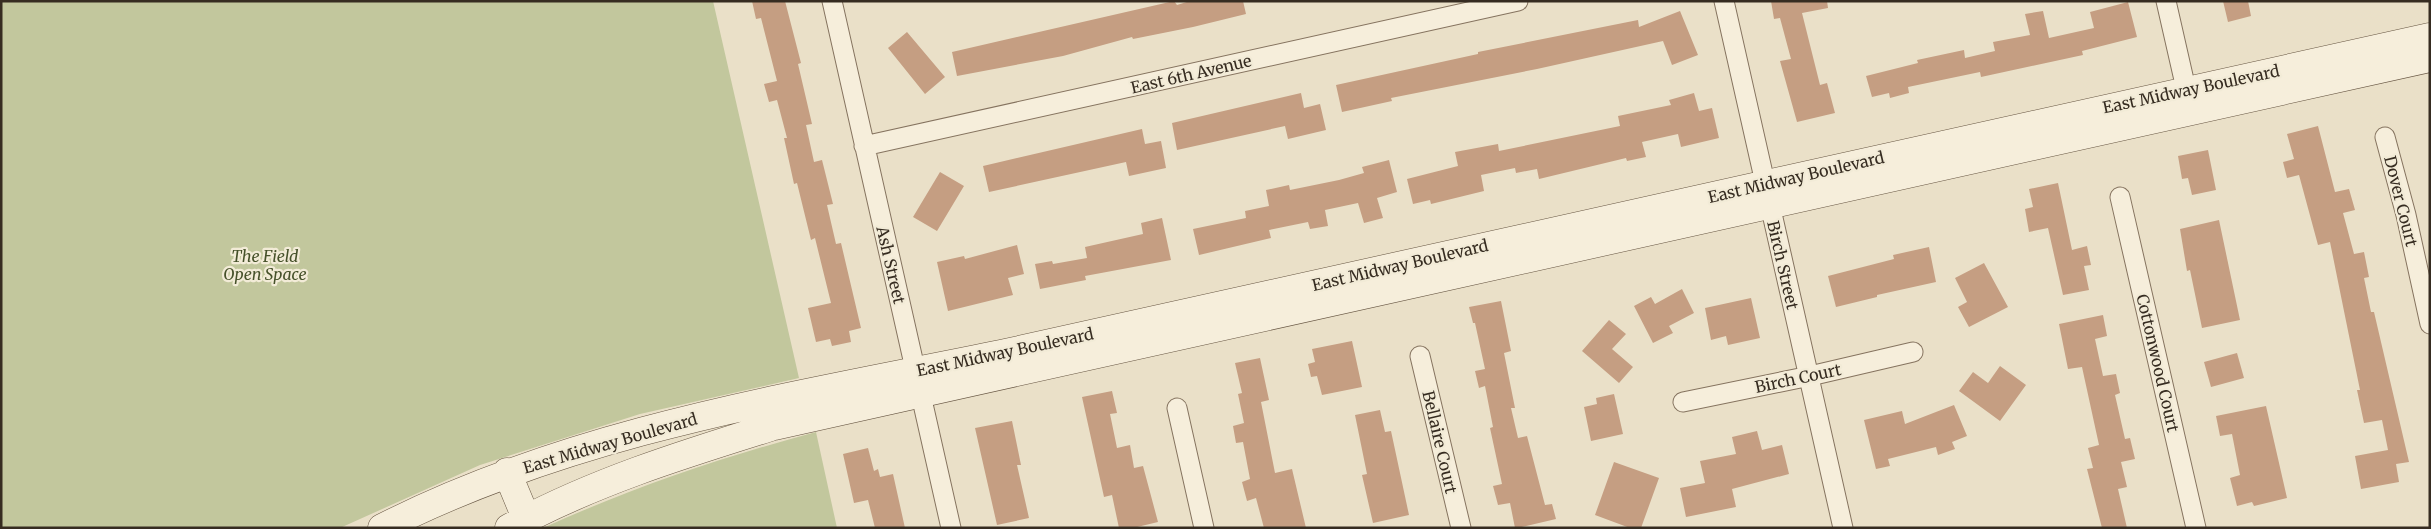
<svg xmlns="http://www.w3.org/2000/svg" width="2431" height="529" viewBox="0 0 2431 529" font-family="Merriweather,serif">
  <rect width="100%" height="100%" fill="#eae0c8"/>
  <!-- green -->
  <path fill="#c2c79d" d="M1 1H713L799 378 640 414 480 465 340 528H1Z
    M816 432 837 528H543C631 488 722 457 816 432Z"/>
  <!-- building -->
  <path fill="#c59e82" d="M752 1H785L801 63 798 64 812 124 806 125 814 162 822 160 833 204 827 205 836 244 841 243 861 328 849 331 851 342 832 346 830 339 816 342 808 308 831 303 815 238 811 240 797 183 794 184 784 138H787L777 100 769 102 764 84 777 81 761 18 756 19Z
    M1174 1 1177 5 1190 1H1243L1246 14 1193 27 1133 39 1132 37 1063 56 957 76 952 52Z
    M1771 1H1827L1828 8 1802 13 1820 85 1827 83 1835 113 1797 122 1780 61 1791 59 1780 18 1774 19Z
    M2223 1H2248L2251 16 2228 22Z
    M2128 2 2137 37 2082 51 2083 55 1981 77 1980 72 1908 87 1909 93 1890 98 1889 93 1872 97 1866 76 1918 63 1917 60 1964 50 1965 58 1995 51 1993 42 2030 35 2025 14 2043 11 2049 38 2094 28 2090 12Z
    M1680 11 1698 55 1672 65 1663 41 1537 69 1391 98 1392 101 1342 112 1336 85 1478 54V52L1638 20 1639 27Z
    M907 32 945 77 925 94 888 48Z
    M1301 93 1304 108 1320 104 1326 130 1288 139 1285 126 1177 150 1172 123Z
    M1694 93 1699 111 1712 108 1719 138 1681 147 1678 134 1642 142 1646 157 1627 161 1626 158 1539 179 1537 169 1516 173 1515 168 1481 175 1484 191 1431 204 1430 200 1413 204 1407 179 1458 166 1455 152 1498 144 1499 151 1620 126 1618 116 1671 105 1669 100Z
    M2318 126 2335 192 2349 189 2355 210 2343 213 2354 254 2364 252 2369 277 2364 278 2371 312H2374L2409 462 2396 464 2399 482 2361 489 2355 456 2388 450 2382 420 2364 423 2357 390H2360L2330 242 2318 245 2299 175 2287 178 2283 162 2294 159 2287 134Z
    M1142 129 1145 144 1161 141 1166 168 1129 176 1126 162 989 192 983 166Z
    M2208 150 2216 190 2192 195 2188 178 2182 179 2178 156Z
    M1389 160 1397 192 1377 198 1383 218 1364 223 1358 203 1325 210 1328 226 1310 229 1308 222 1269 230 1271 238 1199 255 1193 229 1246 218 1245 211 1269 206 1266 190 1289 185 1290 190 1339 180 1364 173 1362 167Z
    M940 172 964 186 937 231 913 217Z
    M2058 183 2072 250 2087 246 2091 265 2084 266 2089 290 2063 295 2048 228 2029 232 2025 209 2033 207 2029 189Z
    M1162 218 1171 260 1085 276 1086 280 1040 289 1035 264 1052 261 1053 264 1087 258 1085 247 1143 234 1141 223Z
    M2219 220 2240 320 2202 328 2190 270 2187 271 2180 229Z
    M1017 245 1024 274 1008 278 1013 295 948 311 937 262 964 256 965 259Z
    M1929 247 1936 282 1877 295V297L1836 307 1828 276 1894 259 1893 255Z
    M1984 263 2008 307 1969 327 1958 307 1967 302 1955 278Z
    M1682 289 1694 313 1669 326 1673 333 1653 343 1634 306 1651 297 1655 304Z
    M1751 298 1760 338 1728 345 1726 336 1711 340 1705 308Z
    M1501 301 1511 351 1504 353 1515 408H1511L1518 438 1527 436 1545 505 1552 504 1556 519 1517 528H1515L1510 503 1498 505 1493 486 1502 484 1490 428 1493 427 1485 386 1479 388 1475 371 1485 369 1475 323H1473L1469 307Z
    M2103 315 2107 336 2095 339 2103 376 2116 374 2120 393 2115 395 2125 439 2130 438 2135 459 2121 462 2127 487 2118 489 2127 528H2102L2087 469 2093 468 2088 448 2099 445 2082 367 2068 369 2059 324Z
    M1609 320 1626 334 1612 349 1633 367 1619 383 1582 351Z
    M1352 341 1362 387 1322 395 1317 376 1311 377 1308 364 1315 362 1312 349Z
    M2237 353 2244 378 2211 387 2204 362Z
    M1260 358 1269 400 1261 402 1275 473 1292 469 1306 528H1264L1256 498 1247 501 1242 482 1250 479 1243 442 1236 443 1233 426 1244 423 1238 394 1242 393 1235 363Z
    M2000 366 2026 385 2000 421 1959 391 1973 372 1988 383Z
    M1112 391 1117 413 1110 414 1117 448 1130 445 1134 468 1143 466 1158 522 1133 528H1119L1112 495 1104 497 1082 397Z
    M1614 394 1623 434 1591 441 1584 407 1597 404 1596 398Z
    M1954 405 1967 436 1952 442 1955 449 1938 455 1936 447 1888 459 1890 466 1876 469 1864 420 1902 411 1905 424Z
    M2266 406 2287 498 2254 506 2252 502 2237 506 2230 478 2240 475 2232 434 2220 436 2216 416Z
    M1380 410 1385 432 1391 431 1409 515 1373 523 1362 475 1367 474 1355 415Z
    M1012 421 1021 465H1017L1029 518 997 525 975 428Z
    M1757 431 1762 450 1782 445 1789 474 1732 489 1736 507 1686 517 1680 488 1705 483 1700 461 1736 454 1732 437Z
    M868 448 874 471 878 469 880 477 893 474 905 528H875L868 500 854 503 843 454Z
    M1614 462 1659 478 1641 528H1630L1595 515Z"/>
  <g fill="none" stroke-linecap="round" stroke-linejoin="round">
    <defs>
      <path id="street" d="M832 1 951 528
        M1724 1 1843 528
        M2166 1 2189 102
        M2385 137 2406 215 2430 324
        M864 146 1518 1
        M2120 197 2196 528
        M1420 356 1461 528
        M1683 402 1810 376 1913 352
        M1177 408 1204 528"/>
      <path id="secondary" d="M507 472 526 518
        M382 528C575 430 791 397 1001 354L2430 37
        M509 528C593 482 684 454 774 426L2430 58"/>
    </defs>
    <!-- street casing -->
    <use href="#street" stroke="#85735f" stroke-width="21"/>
    <!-- secondary casing -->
    <use href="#secondary" stroke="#665542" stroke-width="29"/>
    <!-- street -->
    <use href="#street" stroke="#f6eedb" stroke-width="19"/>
    <!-- secondary -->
    <use href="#secondary" stroke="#f6eedb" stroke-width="28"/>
  </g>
  <g text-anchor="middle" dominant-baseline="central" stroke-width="4.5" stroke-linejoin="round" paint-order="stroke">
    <!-- street labels -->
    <g font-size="16" fill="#362c21" stroke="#f2ebd7">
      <text transform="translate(1191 74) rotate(-13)">East 6th Avenue</text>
      <text transform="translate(2191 89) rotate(-12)">East Midway Boulevard</text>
      <text transform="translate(1796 177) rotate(-13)">East Midway Boulevard</text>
      <text transform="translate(2401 201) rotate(76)">Dover Court</text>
      <text transform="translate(891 265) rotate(77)">Ash Street</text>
      <text transform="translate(1400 265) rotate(-13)">East Midway Boulevard</text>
      <text transform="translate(1783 265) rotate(77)">Birch Street</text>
      <text transform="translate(1005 352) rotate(-12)">East Midway Boulevard</text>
      <text transform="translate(2158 363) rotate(77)">Cottonwood Court</text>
      <text transform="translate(1798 378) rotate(-12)">Birch Court</text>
      <text transform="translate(1440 442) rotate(77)">Bellaire Court</text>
      <text transform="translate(610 443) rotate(-16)">East Midway Boulevard</text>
    </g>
    <!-- park labels -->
    <g font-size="16" font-style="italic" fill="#46512a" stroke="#f2ebd7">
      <text x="265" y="256">The Field<tspan x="265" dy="18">Open Space</tspan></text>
    </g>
  </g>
  <!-- border -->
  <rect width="2431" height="529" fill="none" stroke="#362c21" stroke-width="5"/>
</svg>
